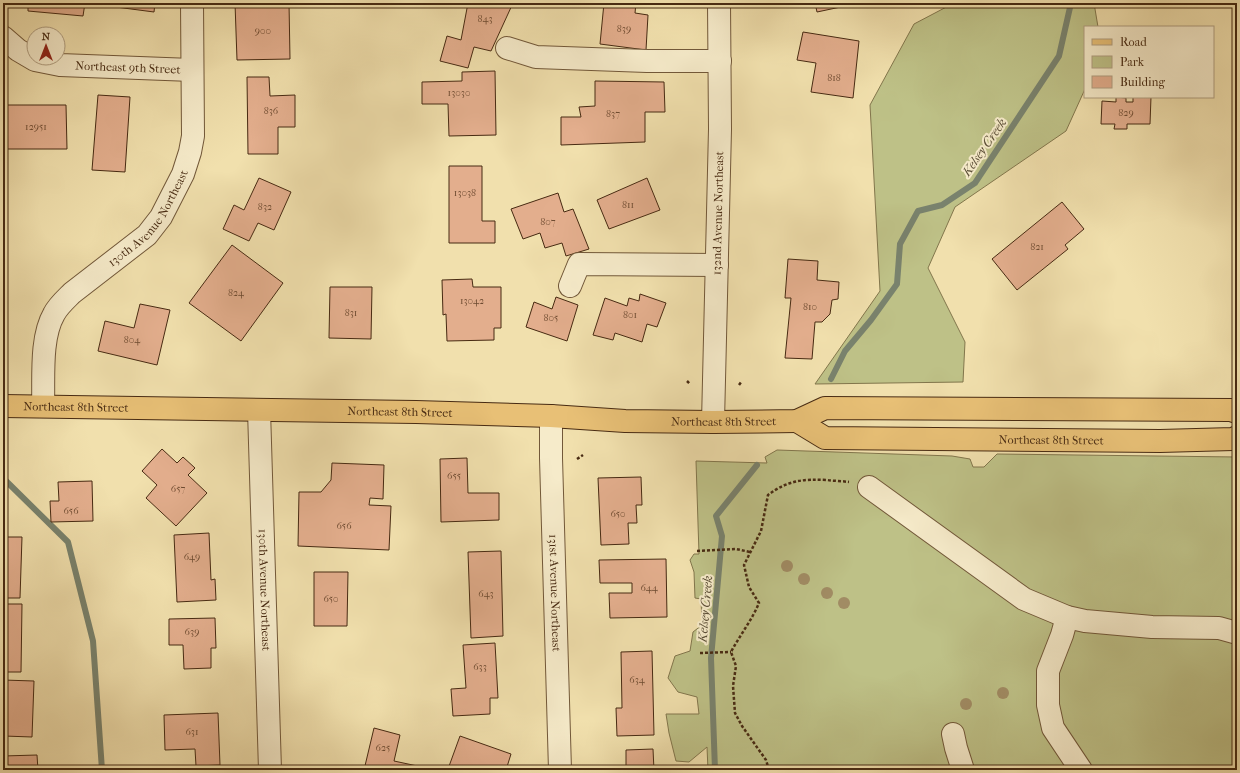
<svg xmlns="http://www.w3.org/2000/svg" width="1240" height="773" viewBox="0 0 1240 773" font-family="'IM FELL French Canon',serif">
  <rect width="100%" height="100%" fill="#f1e0ad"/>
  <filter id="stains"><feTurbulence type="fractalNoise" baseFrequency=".005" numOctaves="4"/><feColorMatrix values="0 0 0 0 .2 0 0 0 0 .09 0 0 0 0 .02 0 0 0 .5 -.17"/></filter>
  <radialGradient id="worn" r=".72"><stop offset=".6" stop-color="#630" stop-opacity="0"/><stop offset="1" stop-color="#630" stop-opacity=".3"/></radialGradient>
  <!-- green -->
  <path fill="#bec187" stroke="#82764c" d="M954 3H1094L1098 27H1085V89L1066 131 955 207 928 268 965 342 963 382 815 384 880 291 870 105 914 24Z
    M777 450 952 456 970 459 973 467H984L997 454 1237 457V770H708L707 747 689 762 676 761 669 733 666 714H699L697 697 678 692 668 678 675 656 690 651 693 632 702 625 701 599 695 598 694 572 690 560 694 554H699L696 461 767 463 765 457Z"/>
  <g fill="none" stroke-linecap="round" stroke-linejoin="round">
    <!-- stream -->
    <path stroke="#79826d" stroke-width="6" d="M831 379 845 351 871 320 897 284 900 244 918 211 942 205 975 183 1059 56 1071 3
      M3 478 68 542 93 641 102 770
      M715 770 711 658 722 536 716 516 757 465"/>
  </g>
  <!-- building -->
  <path fill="#e3ae8d" stroke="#472a12" d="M28 3H85L83 16 28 11Z
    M93 3H155L154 12 93 4Z
    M235 3H289L290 59 237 60Z
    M468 3H513L491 51 474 47 468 68 440 61 447 36 461 40Z
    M604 3H636L635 13 648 15 646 50 600 44Z
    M815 3H849L850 5 817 12Z
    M803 32 859 41 853 98 811 92 816 63 797 60Z
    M495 71 496 135 449 136 448 104H422V82L462 81V72Z
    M247 77H269L270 96 295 95V127H278V154H248Z
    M595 81 664 82 665 112H645V142L561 145V117H581L579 107 595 106Z
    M98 95 130 97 125 172 92 170Z
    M1116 97 1126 98V102H1133V97H1151L1150 124H1127V129H1114L1115 124H1101L1102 101 1116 102Z
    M6 105H66L67 149H6Z
    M449 166H482V221H495V243H449Z
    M259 178 291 192 274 230 258 223 249 241 223 229 234 205 244 210Z
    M647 178 660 210 609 229 597 200Z
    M558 193 564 212 573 209 589 249 566 256 562 243 545 248 540 233 523 239 511 209Z
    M1062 202 1084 229 1065 245 1068 249 1017 290 992 259Z
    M232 245 283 283 241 341 189 303Z
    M788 259 818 261 817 280 839 282 838 299 832 300 830 314 822 322H815L812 359 785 358 791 298H785Z
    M472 279 473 287H501V328H494V340L447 341 446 314 443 315 442 280Z
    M330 287H372L371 339 329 338Z
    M640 294 666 303 657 327 647 324 642 342 615 333 613 340 593 335 605 298 627 306 629 298 639 301Z
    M556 297 578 305 567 341 526 327 534 302 552 309Z
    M140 304 170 310 157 365 98 351 105 321 134 328Z
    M162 449 177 463 183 457 195 468 188 475 207 493 176 526 146 498 157 485 142 471Z
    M467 458 468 493H499V520L441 522 440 459Z
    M332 463 384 465 383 499 370 498 369 505 391 506 389 550 298 546 299 492H321L331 480Z
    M641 477 642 505H636L637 523H628L629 544 601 545 598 478Z
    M92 481 93 521 51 522 50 501H59L58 482Z
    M209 533 211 580 215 579 216 600 177 602 174 535Z
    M3 537H22L20 598H3Z
    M501 551 503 636 471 638 468 552Z
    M666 559 667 617 610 618 609 593H632V583H600L599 560Z
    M314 572H348L347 626H314Z
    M3 604H22L21 672H3Z
    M215 618 216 648H211V668L184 669 183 645H169V619Z
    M495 643 498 698H490V714L453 716 451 689 466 688 463 645Z
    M652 651 654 735 617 736 616 708H622L621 652Z
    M3 680 34 681 32 737 4 736V749Z
    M218 713 220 765 196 766 195 749 165 750 164 715Z
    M374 728 400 735 394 761 422 767V770H364Z
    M460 736 511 754 506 770 448 769Z
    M653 749 654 770H626V750Z
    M37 755 38 770H3V756Z"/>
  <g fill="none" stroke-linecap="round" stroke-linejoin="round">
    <defs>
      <g id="minor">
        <path id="s1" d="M3 37 18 50 35 60 60 65 192 70"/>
        <path d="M507 48 536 57 647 61H720"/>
        <path d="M570 286 579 264 717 265"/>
        <path id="s2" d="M43 406C44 379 40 338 54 314 58 306 66 299 72 293L147 235 161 217 183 174 190 152 193 136 192 3"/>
        <path id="s3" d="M259 410 270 770"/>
        <path id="s4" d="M551 416V458L560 770"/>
        <path id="s5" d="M713 422 720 129 719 3"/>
        <path d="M869 487 1024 599 1067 617 1085 621 1152 627 1219 628 1237 633"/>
        <path d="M1067 617 1062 635 1048 671V705L1053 728 1081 770"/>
        <path d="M953 734 956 748 963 770"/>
      </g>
      <g id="major">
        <path id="s6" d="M3 406 416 412 551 416 625 421 713 422 797 421 825 408 1231 410 1237 412"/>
        <path id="s7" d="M797 421 825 438 1160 441 1233 439 1237 437"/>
      </g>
    </defs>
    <!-- minor casing -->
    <use href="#minor" stroke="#725839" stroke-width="24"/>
    <!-- major casing -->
    <use href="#major" stroke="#472a12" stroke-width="24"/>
    <!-- path -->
    <path stroke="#472a12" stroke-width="2.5" stroke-dasharray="3 2" stroke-linecap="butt" d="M687 381 690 384
      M739 385 742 381
      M577 459 583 455
      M697 551 736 549 750 552
      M700 653 731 652
      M769 770 766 760 742 726 735 713 733 686 736 666 731 652C740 635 752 620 759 603L749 587 744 565 761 531 768 495C788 480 803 479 827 480 834 481 842 481 849 482"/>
    <!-- minor -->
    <use href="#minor" stroke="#f6ebca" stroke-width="22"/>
    <!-- major -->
    <use href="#major" stroke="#e8c076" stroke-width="22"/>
  </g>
  <!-- trees -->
  <g fill="#a18c64">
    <circle cx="787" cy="566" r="6"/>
    <circle cx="804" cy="579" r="6"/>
    <circle cx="827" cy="593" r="6"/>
    <circle cx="844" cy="603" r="6"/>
    <circle cx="1003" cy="693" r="6"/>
    <circle cx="966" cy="704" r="6"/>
  </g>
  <g text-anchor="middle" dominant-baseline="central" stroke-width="4" stroke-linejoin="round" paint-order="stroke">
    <!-- number labels -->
    <g font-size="10" fill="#6e4b31">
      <text x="485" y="19">843</text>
      <text x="624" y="29">839</text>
      <text x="263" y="31">900</text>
      <text x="834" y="78">818</text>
      <text x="459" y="93">13030</text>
      <text x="271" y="111">836</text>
      <text x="1126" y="113">829</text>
      <text x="613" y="114">837</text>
      <text x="36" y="127">12951</text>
      <text x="465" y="193">13038</text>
      <text x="628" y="205">811</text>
      <text x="265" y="207">832</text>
      <text x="548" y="222">807</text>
      <text x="1037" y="247">821</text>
      <text x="236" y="293">824</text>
      <text x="472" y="301">13042</text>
      <text x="810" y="307">810</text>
      <text x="351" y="313">831</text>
      <text x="630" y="315">801</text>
      <text x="551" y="318">805</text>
      <text x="132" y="340">804</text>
      <text x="454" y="476">655</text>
      <text x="178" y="489">657</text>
      <text x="71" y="511">656</text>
      <text x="618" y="514">650</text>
      <text x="344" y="526">656</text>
      <text x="192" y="557">649</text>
      <text x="649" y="588">644</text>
      <text x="486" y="594">643</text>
      <text x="331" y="599">650</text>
      <text x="192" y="632">639</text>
      <text x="480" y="667">633</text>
      <text x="637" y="680">634</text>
      <text x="192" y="732">631</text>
      <text x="383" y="748">625</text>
    </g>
    <!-- street labels -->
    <g font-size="12" fill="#472a12" stroke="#f6ebca">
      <text stroke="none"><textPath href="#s1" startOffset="133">Northeast 9th Street</textPath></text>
      <text stroke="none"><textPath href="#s5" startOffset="209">132nd Avenue Northeast</textPath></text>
      <text stroke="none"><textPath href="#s2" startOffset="230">130th Avenue Northeast</textPath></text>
      <text stroke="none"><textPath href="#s6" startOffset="73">Northeast 8th Street</textPath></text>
      <text stroke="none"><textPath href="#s6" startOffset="397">Northeast 8th Street</textPath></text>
      <text stroke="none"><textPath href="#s6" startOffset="721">Northeast 8th Street</textPath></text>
      <text stroke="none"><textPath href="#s7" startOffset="259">Northeast 8th Street</textPath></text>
      <text stroke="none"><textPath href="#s3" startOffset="180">130th Avenue Northeast</textPath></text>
      <text stroke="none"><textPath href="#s4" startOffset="177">131st Avenue Northeast</textPath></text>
    </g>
    <!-- water labels -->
    <g font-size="13" font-style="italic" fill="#5c4f38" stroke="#f6ebca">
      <text transform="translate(984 147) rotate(-55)">Kelsey Creek</text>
      <text transform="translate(705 609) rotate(-85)">Kelsey Creek</text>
    </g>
  </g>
  <!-- margin -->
  <rect width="1240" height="773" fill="none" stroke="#f1e0ad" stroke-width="16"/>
  <rect x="4" y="4" width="1232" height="765" fill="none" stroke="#472a12" stroke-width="2"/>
  <rect x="8" y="8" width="1224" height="757" fill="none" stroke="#472a12"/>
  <!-- legend -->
  <rect x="1084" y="26" width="130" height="72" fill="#f6ebca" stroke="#b09e80"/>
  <rect x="1092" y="39" width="20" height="6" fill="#e8c076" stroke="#b09e80"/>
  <text x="1120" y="46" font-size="12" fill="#472a12">Road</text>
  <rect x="1092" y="56" width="20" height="12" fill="#bec187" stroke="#b09e80"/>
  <text x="1120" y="66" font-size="12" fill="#472a12">Park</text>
  <rect x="1092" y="76" width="20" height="12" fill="#e3ae8d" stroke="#b09e80"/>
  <text x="1120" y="86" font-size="12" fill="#472a12">Building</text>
  <!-- north arrow -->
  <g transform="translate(46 46)"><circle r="19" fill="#f6ebca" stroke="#b09e80"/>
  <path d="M0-3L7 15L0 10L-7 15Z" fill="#8f2418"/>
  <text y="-6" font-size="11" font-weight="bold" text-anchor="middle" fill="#472a12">N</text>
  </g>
  <rect width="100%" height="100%" filter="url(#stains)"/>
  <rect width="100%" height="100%" fill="url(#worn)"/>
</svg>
